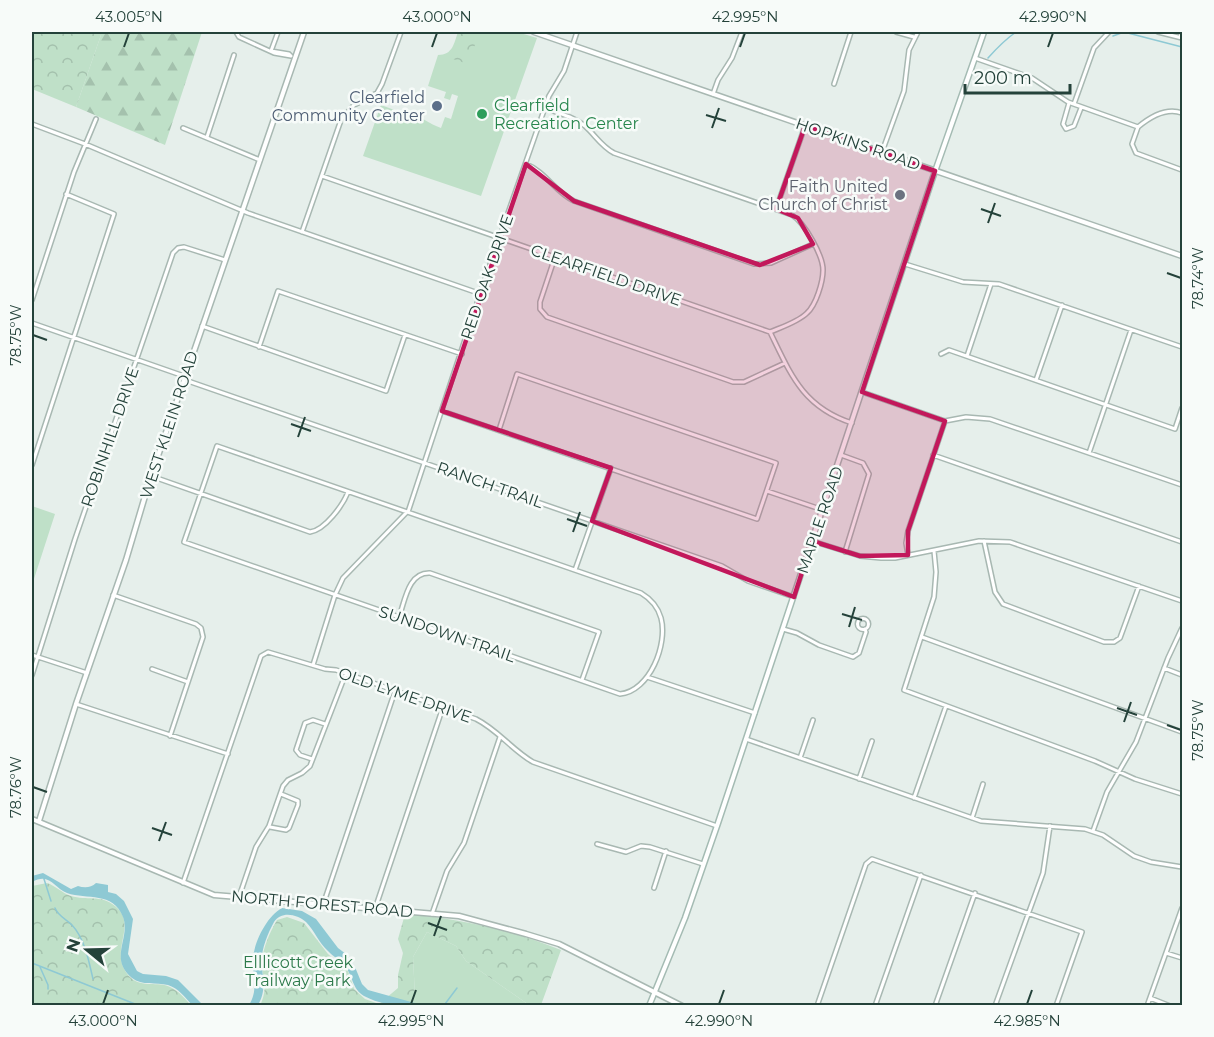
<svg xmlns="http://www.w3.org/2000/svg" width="1214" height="1037" viewBox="0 0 1214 1037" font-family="Montserrat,sans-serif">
  <defs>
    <pattern id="forest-firs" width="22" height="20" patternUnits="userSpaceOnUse" patternTransform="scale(1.5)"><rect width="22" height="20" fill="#bfe0c8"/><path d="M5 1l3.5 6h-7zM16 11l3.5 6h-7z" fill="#a4c1ad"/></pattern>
    <pattern id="park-crowns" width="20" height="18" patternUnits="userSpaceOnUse" patternTransform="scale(1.5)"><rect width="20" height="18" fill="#bfe0c8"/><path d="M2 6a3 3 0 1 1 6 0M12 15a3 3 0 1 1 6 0" fill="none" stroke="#a4c1ad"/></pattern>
  </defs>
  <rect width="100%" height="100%" fill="#e6efeb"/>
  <!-- grass -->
  <path fill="#bfe0c8" d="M458 32H517L537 38 481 196 363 156 381 105 408 115 411 113C422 117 429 124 441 128L445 117 451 119 458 96 452 94 450 100 444 98 446 92 428 86 438 55C453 55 454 43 458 32Z
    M32 506 55 514 32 585Z
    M427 932 456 946 466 961 529 1005 410 1006 415 996 413 957Z"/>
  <!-- forest -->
  <path fill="url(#forest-firs)" d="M102 32H202L165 145 76 107Z"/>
  <!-- park -->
  <path fill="url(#park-crowns)" d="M32 32H102L76 107 32 89Z
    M460 32H472L479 34 468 64 450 58Z
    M47 883C56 886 62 893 71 896 87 901 100 894 115 906 140 926 105 953 131 978 142 988 158 981 170 987 179 991 185 999 191 1005H32V886Z
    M405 914C458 918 511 930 561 950L541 1005H529L466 961 456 946 427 932 413 957 415 996 410 1005 260 1006C269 985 262 981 262 962 263 947 270 932 277 920L287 917 304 923 328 954 348 971 354 989 365 999 379 1004 398 988V975L403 953 398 939Z"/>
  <!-- water -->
  <path fill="#8ec9d4" d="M43 873 71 889 78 886C84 888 91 888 96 883L108 885V892L116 894 124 901 133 919 128 954 137 971 143 974 166 976 178 980 201 1003 206 1005H192C185 997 178 988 168 985 156 982 142 986 132 978 108 958 131 938 123 917 113 891 87 900 67 893 54 888 50 872 32 882V876Z
    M282 908 302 911 316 919 338 948 346 954 355 967 362 984 368 990 422 1005C401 1006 383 1006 364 996 352 989 353 976 345 966 341 960 333 957 328 951 319 943 314 930 306 922 297 914 281 911 274 922 267 935 260 952 262 966 263 982 266 991 258 1005H249C259 989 252 976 253 959 254 942 267 916 282 908Z"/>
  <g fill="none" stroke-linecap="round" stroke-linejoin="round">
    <!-- stream -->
    <path stroke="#8ec9d4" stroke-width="1.5" d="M1113 36 1124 32 1182 47
      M988 58C996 49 1006 39 1016 32
      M44 879 51 901
      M55 908C58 916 66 919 72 925 85 939 89 962 93 979
      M32 963 140 1006
      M40 967 48 985V989
      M445 1004 457 988"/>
    <defs>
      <path id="minor" d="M236 32 239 37 274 53 291 56 289 54 271 51
        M896 32 914 37
        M1158 32 1182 38
        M1180 37 1182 32
        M271 51 278 32
        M975 58 1032 78 1068 102 1138 127
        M834 84 851 32
        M713 94 718 80 732 58 742 32
        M1069 103 1063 124 1066 129 1074 126 1081 108
        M1074 104 1094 48 1109 32
        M545 108C559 113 574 117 585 126 596 136 601 146 614 153L792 215C805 223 823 256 823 270 823 282 816 305 807 313 798 322 782 327 770 332
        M32 124 85 144 248 213 481 294
        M1138 127 1132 144 1136 153 1182 170
        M1138 127C1150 117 1166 107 1182 113
        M183 128 260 160
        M207 137 234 55
        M882 152 904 91 909 50 918 32
        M526 164C546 172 555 192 574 201L754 264 771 263 813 244
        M322 176 770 332C791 375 803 407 852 423
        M776 209 805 126
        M302 232 341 120 354 105 377 93 382 84 401 32
        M555 257 540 302V309L547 317 733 382H744L785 363
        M905 264 963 282 999 284 1182 347
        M32 300 74 172 96 119
        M32 323 181 375 188 381 722 566 748 581 794 597
        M202 326 386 391 405 335
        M259 347 278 291 462 354
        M941 354 949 350 1175 429 1182 408
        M967 356 991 284
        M1036 380 1062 305
        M862 392 945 421 966 417 990 419 1182 485
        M442 411 757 519 776 463 517 374 499 430
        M217 446 641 593C651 599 658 607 661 618 668 644 650 691 620 694L184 542Z
        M1089 453 1131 330
        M841 455 863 463 869 474 845 552
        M933 455 1182 542
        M32 465 114 214 66 194
        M151 476 310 532C325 530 343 505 348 492
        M767 491 823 510
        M408 512 487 273 549 96 564 71 577 32
        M812 541 860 556 881 558H895L979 541 1010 542 1182 601
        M984 541 995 592 1003 604 1104 642H1114L1120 638 1139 586
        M934 551 936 572 934 597 904 690 1095 761 1135 779 1182 794
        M908 555 906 543 908 531 945 421
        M575 570 611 468
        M113 595 196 624 201 628 203 637 170 736
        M399 617C405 601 408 572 430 573L599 632 582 680
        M857.5 624a5.5 5.5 0 1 1 11 0a5.5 5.5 0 1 1-11 0Z
        M783 629 797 633 819 645 853 657 859 653 866 632 865 629
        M922 637 1182 732
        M32 655 87 673
        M313 665 335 595 343 578 407 512
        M1164 668 1182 675
        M152 669 188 682
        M32 675 75 539 173 253 178 248 184 247 225 260
        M647 677 755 713
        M76 704 228 754
        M746 739 981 821 1085 829 1103 835 1134 856 1151 862 1182 867
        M800 758 813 720
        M312 759 300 755 296 750 305 723 313 720 325 724
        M859 779 872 741
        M914 798 946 706
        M972 818 983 784
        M270 827 286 830 289 828 298 805V801L281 794
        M1093 831 1107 792 1136 742 1168 658 1182 628
        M597 844 626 852 641 846 650 847 703 864
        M183 883 261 656 268 652 325 669 336 670 476 719C498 730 512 750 533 762L717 826
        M654 888 666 851
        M239 897 256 847 269 826 283 786 288 780 302 773 310 766 346 673
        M323 905 395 691
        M375 909 443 707
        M432 914 447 871 464 843 500 737
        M1166 953 1182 958
        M1150 998 1170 1006
        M817 1006 866 864 872 859 1082 932 1056 1006
        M875 1006 921 875
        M935 1006 975 893
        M995 1006 1043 873 1050 826
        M1147 1006 1182 908"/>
      <path id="tertiary" d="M534 32 1182 256
        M32 819 214 895 459 916 526 934 559 944 682 1006
        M39 821 76 704 126 560 151 476 304 32"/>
      <path id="secondary" d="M649 1006 685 918 718 823 932 180 984 32"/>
    </defs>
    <!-- minor casing -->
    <use href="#minor" stroke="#a8b8b2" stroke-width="6"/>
    <!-- tertiary casing -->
    <use href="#tertiary" stroke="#a8b8b2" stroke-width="7"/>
    <!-- secondary casing -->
    <use href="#secondary" stroke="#a4bbb3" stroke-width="7"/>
    <!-- minor -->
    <use href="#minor" stroke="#fff" stroke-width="3"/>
    <!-- tertiary -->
    <use href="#tertiary" stroke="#fff" stroke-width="4"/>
    <!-- secondary -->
    <use href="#secondary" stroke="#fff" stroke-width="4"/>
  </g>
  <!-- marked area -->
  <path fill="#c2185b" fill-opacity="0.2" stroke="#c2185b" stroke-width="4.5" stroke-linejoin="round" d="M805 126 935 171 862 392 945 421 908 531V555L860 556 812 541 794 597 592 521 611 468 442 411 526 164 574 201 760 265 813 244 798 218 776 209Z"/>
  <!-- ticks -->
  <path fill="none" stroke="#24423a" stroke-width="2" d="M124 47 129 33M432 47 437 33M740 47 745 33M1048 47 1053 33M706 115 726 121M712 128 719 108M981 209 1001 216M988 223 995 203M1167 273 1181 278M33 335 47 340M291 424 311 431M298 437 305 417M567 519 587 526M573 532 580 512M842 614 862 620M849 627 855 607M1117 708 1137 715M1124 722 1131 702M1167 725 1181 730M33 787 47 792M152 828 172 835M159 841 166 822M428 923 447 930M434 936 441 916M103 1004 108 990M411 1004 416 990M719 1004 724 990M1027 1004 1032 990"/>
  <!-- markers -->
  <circle fill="#5c6f8a" stroke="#f7fbf9" stroke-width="2" cx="437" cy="106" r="6"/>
  <circle fill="#2e9e5b" stroke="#f7fbf9" stroke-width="2" cx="482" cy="114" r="6"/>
  <circle fill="#6b7280" stroke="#f7fbf9" stroke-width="2" cx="900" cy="195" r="6"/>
  <g text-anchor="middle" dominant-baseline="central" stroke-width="5" stroke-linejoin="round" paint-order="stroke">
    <!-- service labels -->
    <g font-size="16" fill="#4e5e75" stroke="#f7fbf9" text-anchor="end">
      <text x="425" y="97">Clearfield<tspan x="425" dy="18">Community Center</tspan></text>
    </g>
    <!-- leisure labels -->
    <g font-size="16" fill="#27864d" stroke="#f7fbf9" text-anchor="start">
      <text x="494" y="105">Clearfield<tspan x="494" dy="18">Recreation Center</tspan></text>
    </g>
    <!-- street labels -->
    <g font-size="16" fill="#24423a" stroke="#f7fbf9">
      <text transform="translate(858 144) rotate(19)">HOPKINS ROAD</text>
      <text transform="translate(606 275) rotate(19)">CLEARFIELD DRIVE</text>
      <text transform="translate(487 277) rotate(-71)">RED OAK DRIVE</text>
      <text transform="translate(169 425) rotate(-72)">WEST KLEIN ROAD</text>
      <text transform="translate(110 437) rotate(-71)">ROBINHILL DRIVE</text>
      <text transform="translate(490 485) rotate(19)">RANCH TRAIL</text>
      <text transform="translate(820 520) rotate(-71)">MAPLE ROAD</text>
      <text transform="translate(447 634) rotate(19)">SUNDOWN TRAIL</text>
      <text transform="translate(405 695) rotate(19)">OLD LYME DRIVE</text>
      <text transform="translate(322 904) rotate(5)">NORTH FOREST ROAD</text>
    </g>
    <!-- worship labels -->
    <g font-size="16" fill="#5b616d" stroke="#f7fbf9" text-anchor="end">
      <text x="888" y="186">Faith United<tspan x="888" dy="18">Church of Christ</tspan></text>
    </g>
    <!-- park labels -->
    <g font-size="16" fill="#2d7a4b" stroke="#f7fbf9">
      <text x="298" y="962">Elllicott Creek<tspan x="298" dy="18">Trailway Park</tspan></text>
    </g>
  </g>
  <!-- border -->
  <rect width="1214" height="1037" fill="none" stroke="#f7fbf9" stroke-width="66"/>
  <!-- north arrow -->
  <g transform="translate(87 950) rotate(289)" stroke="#f7fbf9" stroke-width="4.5" paint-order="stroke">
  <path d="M0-4.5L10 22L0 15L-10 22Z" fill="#24423a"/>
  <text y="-9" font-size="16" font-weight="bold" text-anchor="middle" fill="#24423a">N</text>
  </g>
  <!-- scale -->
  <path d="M965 84v9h105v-9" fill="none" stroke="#24423a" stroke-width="3"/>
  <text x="974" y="84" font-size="18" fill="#24423a" stroke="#f7fbf9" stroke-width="4.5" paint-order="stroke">200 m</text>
  <rect x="33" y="33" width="1148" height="971" fill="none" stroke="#24423a" stroke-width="2"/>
  <g font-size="15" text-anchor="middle" fill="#24423a">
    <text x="129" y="22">43.005°N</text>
    <text x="437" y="22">43.000°N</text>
    <text x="745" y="22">42.995°N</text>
    <text x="1053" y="22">42.990°N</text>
    <text transform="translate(1198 278) rotate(-90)" y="5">78.74°W</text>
    <text transform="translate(16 335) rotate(-90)" y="5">78.75°W</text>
    <text transform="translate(1198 730) rotate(-90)" y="5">78.75°W</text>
    <text transform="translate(16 787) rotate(-90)" y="5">78.76°W</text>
    <text x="103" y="1026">43.000°N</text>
    <text x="411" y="1026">42.995°N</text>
    <text x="719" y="1026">42.990°N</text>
    <text x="1027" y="1026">42.985°N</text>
  </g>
</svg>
